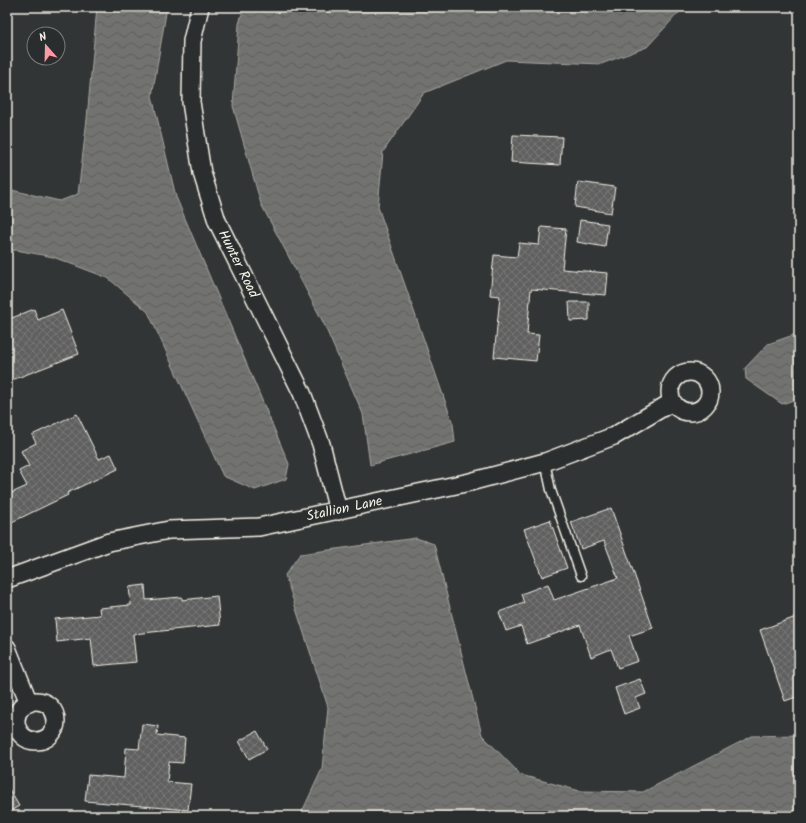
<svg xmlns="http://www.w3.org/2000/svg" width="806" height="823" viewBox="0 0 806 823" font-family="Kalam,sans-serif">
  <defs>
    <pattern id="water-waves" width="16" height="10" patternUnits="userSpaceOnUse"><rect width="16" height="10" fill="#727370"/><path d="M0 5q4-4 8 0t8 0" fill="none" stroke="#5e5e5b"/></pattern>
    <pattern id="building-cross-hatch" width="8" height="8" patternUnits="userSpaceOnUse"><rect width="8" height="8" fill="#5f605f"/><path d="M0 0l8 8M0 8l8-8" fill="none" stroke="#777776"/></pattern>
  </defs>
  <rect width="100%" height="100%" fill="#323535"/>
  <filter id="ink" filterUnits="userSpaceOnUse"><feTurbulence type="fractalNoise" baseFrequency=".025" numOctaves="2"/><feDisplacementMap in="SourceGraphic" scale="8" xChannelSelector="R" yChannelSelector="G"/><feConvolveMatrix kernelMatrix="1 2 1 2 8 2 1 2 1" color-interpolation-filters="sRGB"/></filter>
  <g filter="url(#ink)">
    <!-- water -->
    <path fill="url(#water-waves)" stroke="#a6a5a0" d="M97 7H167L152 96 176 197 289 464 286 479 255 490 223 476 148 312 108 278 53 257 16 250 7 252V189L60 201 78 194 87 119Z
      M244 7H684L647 47 601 64 506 60 424 93 383 152 378 207 453 424 455 442 370 465 363 414 323 322 261 204 233 106 239 24Z
      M799 333V398L782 404 746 379 745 368 768 344Z
      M416 538 434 544 482 735 521 775 580 791 643 792 752 736 799 735V816H300L322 769 328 707 285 575 300 554Z"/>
    <!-- building -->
    <path fill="url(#building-cross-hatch)" stroke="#f4f1e8" d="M513 135 562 137 560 165 511 162Z
      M578 182 615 187 611 213 575 207Z
      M580 220 608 224 605 247 577 242Z
      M541 227 566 229 562 269 608 273 606 295 531 289 527 334 539 335 536 361 494 357 500 296 490 295 494 255 517 257 519 243 539 245Z
      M569 302H589V320L570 321Z
      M34 309 38 320 62 310 79 354 7 382V320Z
      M77 414 99 459 111 454 118 469 67 493 68 495 10 523 7 517V495L27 486 19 471 29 466 21 451 36 443 32 435Z
      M611 508 653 628 629 636 638 661 618 668 611 649 591 657 580 625 527 644 521 626 506 631 499 612 524 603 521 594 548 584 554 600 618 578 604 541 581 549 571 522Z
      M550 520 567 568 542 577 524 529Z
      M145 585 146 600 182 597V600L217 596 220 625 133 634 136 662 94 666 91 638 57 642 55 619 100 615 99 608 131 605 129 587Z
      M799 616V696L785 701 760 630Z
      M640 679 646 694 636 698 640 708 624 714 615 688Z
      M142 724 158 726 157 735 185 738 183 763 169 762 167 782 191 784 188 810 85 801 88 775 124 778 126 748 139 749Z
      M257 731 267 749 249 759 239 741Z
      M7 786 19 806 7 813Z"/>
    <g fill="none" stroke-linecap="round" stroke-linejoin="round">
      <defs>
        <path id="lane" d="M545 462 551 490 581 576"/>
        <g id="street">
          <path id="s1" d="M200 7 192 41 191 102 202 173 217 221 302 393 321 444 338 511"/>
          <circle cx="690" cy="392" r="20"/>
          <path id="s2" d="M7 579 109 542 169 530 259 527 470 482 545 462 614 436 672 402"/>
          <path d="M7 648 29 703"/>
          <circle cx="36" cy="721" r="20"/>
        </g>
      </defs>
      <!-- lane casing -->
      <use href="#lane" stroke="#f4f1e8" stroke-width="11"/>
      <!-- street casing -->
      <use href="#street" stroke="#f4f1e8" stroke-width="20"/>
      <!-- lane -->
      <use href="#lane" stroke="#2a2d2e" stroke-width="8"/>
      <!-- street -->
      <use href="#street" stroke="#2a2d2e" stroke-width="17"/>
    </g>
  </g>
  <g text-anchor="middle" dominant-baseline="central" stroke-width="3.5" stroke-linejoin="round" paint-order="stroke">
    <!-- street labels -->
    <g font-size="14" fill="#f4f1e8" stroke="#2a2d2e">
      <text stroke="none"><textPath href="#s1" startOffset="266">Hunter Road</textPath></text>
      <text stroke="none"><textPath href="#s2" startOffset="347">Stallion Lane</textPath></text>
    </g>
  </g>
  <!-- margin -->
  <rect width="806" height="823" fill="none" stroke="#2a2d2e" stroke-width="24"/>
  <rect x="12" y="12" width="782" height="799" fill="none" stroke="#f4f1e8" stroke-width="1.5" filter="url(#ink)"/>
  <!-- north arrow -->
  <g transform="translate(46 46) rotate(340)"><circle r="19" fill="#2a2d2e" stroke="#7b7b78"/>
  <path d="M0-3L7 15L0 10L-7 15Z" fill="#ff9aa2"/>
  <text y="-6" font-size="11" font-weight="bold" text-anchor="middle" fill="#f4f1e8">N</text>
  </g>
</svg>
